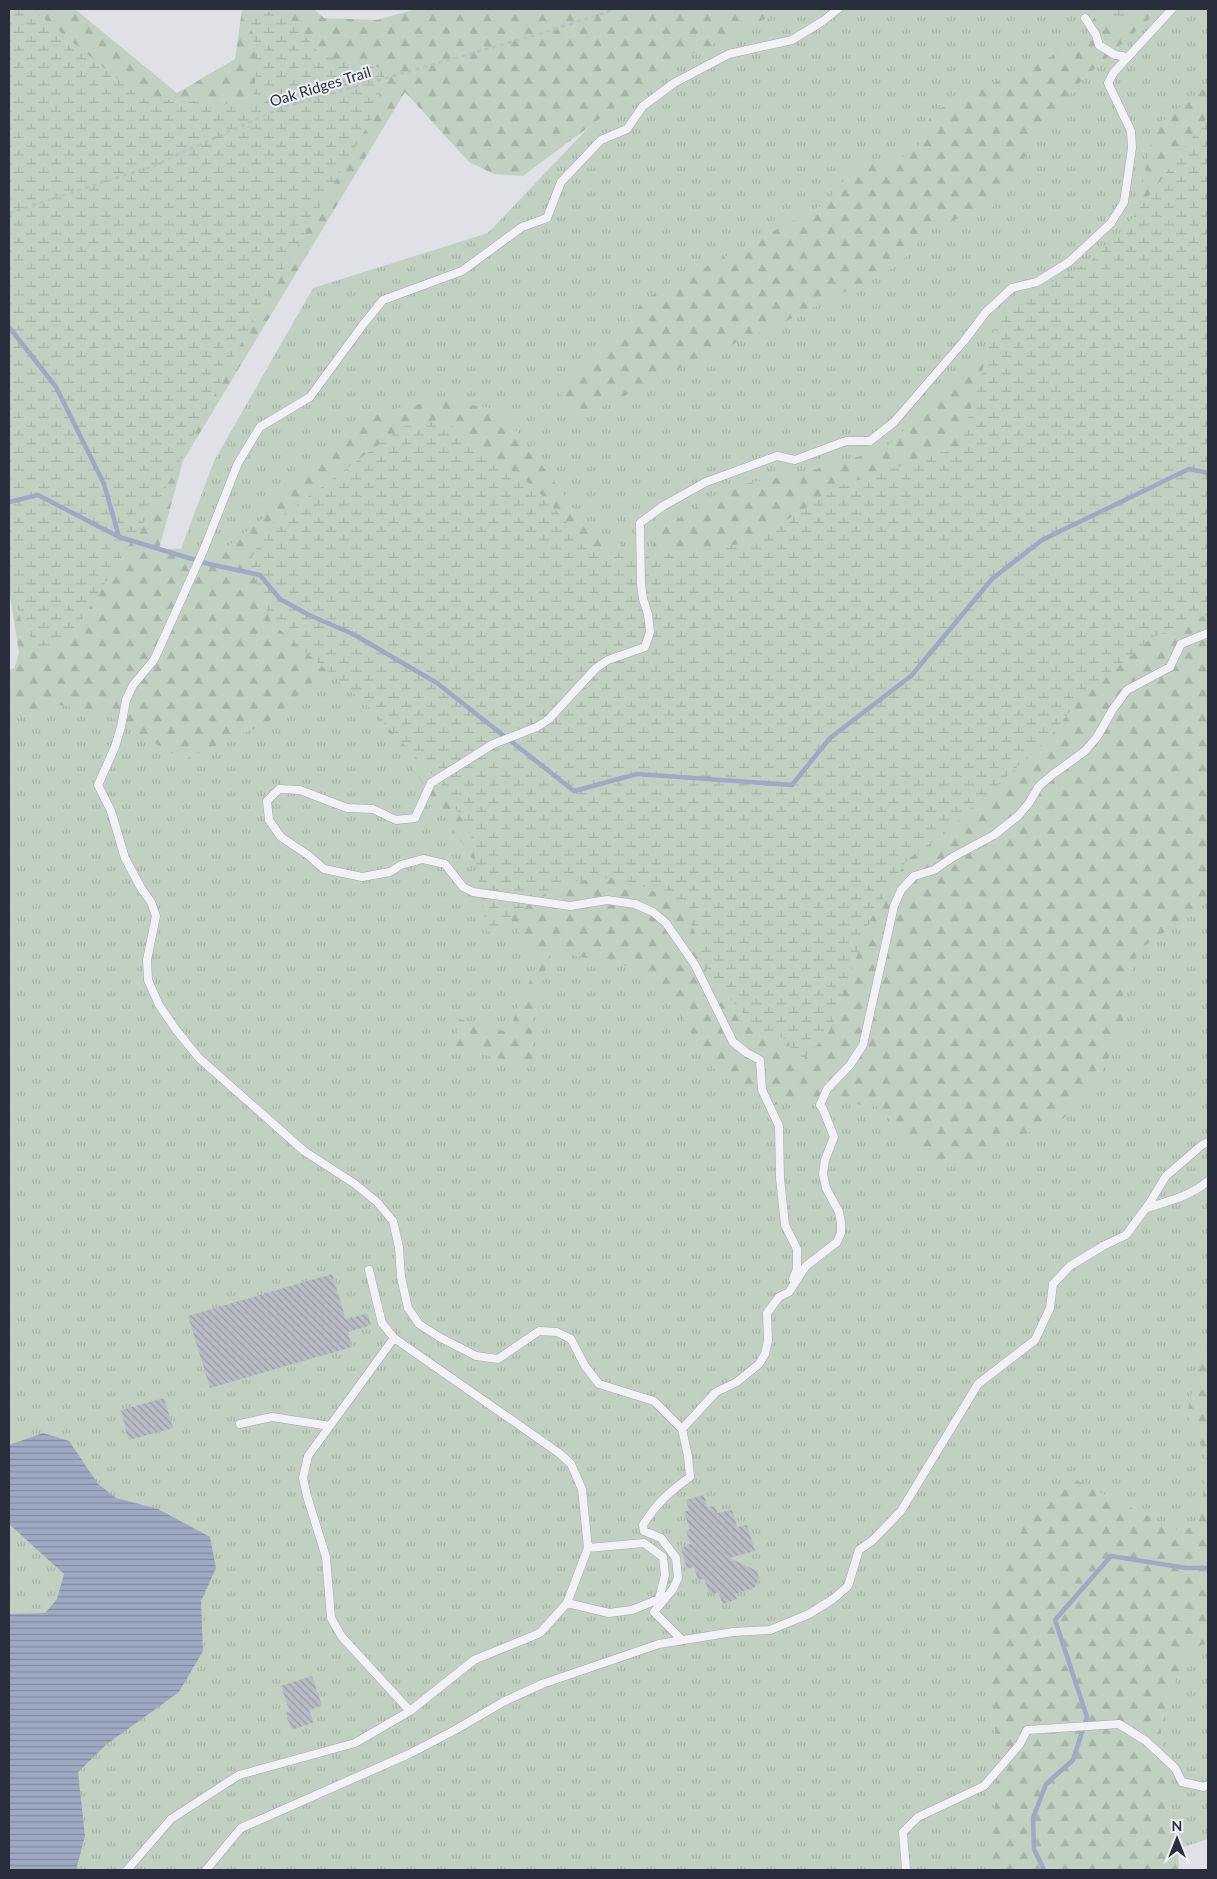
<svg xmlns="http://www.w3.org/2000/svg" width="1217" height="1879" viewBox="0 0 1217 1879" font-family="Lato,sans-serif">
  <defs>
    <pattern id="grass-tufts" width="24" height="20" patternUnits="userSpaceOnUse" patternTransform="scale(1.25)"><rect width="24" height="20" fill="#c2d0c1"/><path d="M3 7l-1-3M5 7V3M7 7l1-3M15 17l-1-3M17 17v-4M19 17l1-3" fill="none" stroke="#a7b3a7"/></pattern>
    <pattern id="forest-firs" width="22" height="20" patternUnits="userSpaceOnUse" patternTransform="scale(1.25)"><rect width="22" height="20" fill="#c2d0c1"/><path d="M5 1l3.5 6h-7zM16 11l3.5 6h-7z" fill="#a7b3a7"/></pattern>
    <pattern id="wetland-marsh" width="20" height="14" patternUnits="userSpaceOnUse" patternTransform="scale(1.25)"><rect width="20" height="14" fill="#c2d0c1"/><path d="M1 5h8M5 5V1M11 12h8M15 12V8" fill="none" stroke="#a7b3a7"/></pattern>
    <pattern id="water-rules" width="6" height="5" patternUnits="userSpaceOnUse" patternTransform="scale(1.25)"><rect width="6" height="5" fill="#9ea9c3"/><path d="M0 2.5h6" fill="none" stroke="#818aa0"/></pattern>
    <pattern id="building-back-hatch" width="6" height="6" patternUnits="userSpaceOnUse" patternTransform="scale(1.25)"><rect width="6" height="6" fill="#babcc6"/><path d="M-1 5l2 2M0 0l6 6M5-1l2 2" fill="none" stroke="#9799a2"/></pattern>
  </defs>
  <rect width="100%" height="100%" fill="#dfe1e7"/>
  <!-- grass -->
  <path fill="url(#grass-tufts)" d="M763 9H1208V1839L1113 1870H9V670L156 616 214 461 313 288 488 233 663 49Z"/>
  <!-- forest -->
  <path fill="url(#forest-firs)" d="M9 9H75L177 93 235 59 242 9H314L324 18 377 20 416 9H786L679 60 523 176 494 174 469 162 405 92 183 461 159 549 226 548 267 515 284 484 382 411 441 400 501 410 587 526 626 547 620 570 705 578 688 547H652L658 532 728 487 810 471 884 449 1059 281 1128 254 1154 128 1208 85V895L1183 919 1139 950 1123 995V1027L1100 1075 1063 1119 998 1144 983 1162 935 1166 877 1107 814 1098 769 1106 713 1068 653 971 551 951 532 1014 533 1067 454 1047 459 1019 508 1032 538 962 454 830 339 659 267 723 183 760 107 715 56 704 9 719V685L19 653 9 589Z
    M1098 9H1160L1076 86 1034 143 992 208 932 227 899 265 786 321 692 362 602 407 575 410 559 392 610 345 645 299 828 202 856 163 899 160 918 146 932 112 1083 42Z
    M1208 1343V1643L1186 1650 1160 1726 1178 1848 1179 1870H988L999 1767 988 1661 992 1599 1027 1518 1074 1479 1176 1530 1198 1527 1208 1461 1187 1414 1200 1355Z"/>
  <!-- wetland -->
  <path fill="url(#wetland-marsh)" d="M9 9H32L141 98 252 105 257 67 249 9H263L296 25 321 55 386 69 375 113 246 334 172 477 85 615 60 649 43 652 22 625 9 573Z
    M1110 9H1136L1117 28Z
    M1208 116V615L1203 616 1151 638 1077 703 1048 739 941 836 907 860 870 920 829 1032 799 1064 787 1039 762 1033 707 974 699 943 683 905 642 886 613 877 561 883 487 933 471 835 442 785 370 708 271 622 249 563 267 527 404 426 443 419 534 487 595 552 656 554 681 553 752 542 842 485 960 447 996 323 1026 296 1091 261 1125 228Z"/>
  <!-- water -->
  <path fill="url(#water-rules)" d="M43 1433 69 1441 98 1484 116 1498 158 1509 210 1537 216 1568 201 1601 203 1651 179 1692 107 1744 78 1772 85 1836 76 1870H9V1614L45 1613 57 1599 64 1574 9 1524V1445Z"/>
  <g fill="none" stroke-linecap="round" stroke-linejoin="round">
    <!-- stream -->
    <path stroke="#9ea9c3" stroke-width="4.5" d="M9 327 56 387 104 484 119 537
      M9 502 38 495 119 537 209 564 260 575 280 599 309 615 353 634 437 683 574 791 637 774 792 785 830 738 911 676 992 579 1042 540 1189 469 1208 473
      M1044 1870 1034 1849 1033 1818 1046 1784 1073 1760 1087 1717 1055 1620 1111 1556 1186 1568H1208"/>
  </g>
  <!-- building -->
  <path fill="url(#building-back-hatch)" d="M332 1274 346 1320 367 1313 371 1325 348 1332 352 1347 210 1388 188 1316Z
    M164 1398 173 1428 129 1440 121 1410Z
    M704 1495 707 1507 715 1506 717 1513 732 1510 737 1527 747 1525 755 1551 729 1558 757 1571 759 1579 754 1588 735 1594 737 1599 723 1604 718 1592 710 1595 704 1579 698 1580 694 1567 687 1569 681 1548 690 1544 686 1531 690 1529 684 1512 689 1510 686 1500Z
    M312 1676 322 1706 309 1710 314 1722 292 1730 286 1713 290 1712 281 1686Z"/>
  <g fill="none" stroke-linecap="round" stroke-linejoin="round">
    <defs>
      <path id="lane" d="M838 9 823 21 792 40 729 54 674 83 643 106 627 129 601 140 561 182 547 218 522 227 462 271 383 300 362 326 310 397 260 427 238 463 204 549 154 660 133 685 126 700 121 727 115 747 98 785 111 811 125 858 141 888 151 902 156 916 147 960 148 980 159 1005 177 1031 199 1058 304 1151 355 1184 377 1202 393 1221 399 1247 401 1277 408 1308 419 1324 439 1337 476 1356 498 1359 539 1331 557 1332 571 1339 585 1366 599 1384 654 1401 682 1429 716 1392 737 1382 759 1364 765 1354 768 1341 767 1313 779 1297 789 1292 806 1266 837 1242 841 1233V1223L839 1212 826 1188 823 1174 825 1160 834 1137 823 1109 820 1105 827 1089 850 1065 863 1045 894 906 901 890 914 876 934 870 953 857 994 835 1018 816 1029 803 1039 786 1052 775 1085 751 1097 737 1113 709 1127 690 1170 667 1181 644 1208 633
        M1085 18 1096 35 1099 45 1115 55 1128 57 1172 9
        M1147 1208C1168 1201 1191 1196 1208 1181
        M369 1270 382 1323 394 1338 559 1453 571 1464 582 1489 588 1548 567 1603 540 1633 474 1660 410 1711 342 1637 331 1618 326 1557 307 1496 303 1478 308 1456 394 1338
        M793 1279 797 1269V1249L785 1225 780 1178 779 1126 762 1090 760 1060 747 1053 733 1042 695 965 666 923 653 912 635 904 607 900 570 906 473 892 463 887 445 864 423 859 401 865 390 872 362 877 324 869 308 855 281 837 269 820 267 801 279 789 300 790 347 808 373 809 396 820 415 818 431 783 493 744 537 727 549 719 596 668 608 660 645 647 650 632 648 614 643 599 641 584 640 523 663 506 706 482 777 456 795 460 846 441H870L894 422 964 341 986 312 1012 288 1037 282 1069 262 1111 223 1124 202 1132 148 1131 131 1108 83 1114 72 1128 57
        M240 1424 272 1417 330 1426
        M682 1429 688 1456 690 1477C670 1491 656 1504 643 1525L644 1531 661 1538 676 1558 678 1578 673 1589 654 1612 682 1640
        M567 1603 609 1613 632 1610 659 1599 665 1575 663 1557 644 1543 588 1548
        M127 1870 171 1819 239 1775 355 1743 410 1711
        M206 1870 241 1828 409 1754 455 1730 503 1702 542 1684 659 1644 733 1632 770 1630 809 1614 833 1599 848 1586 859 1550 873 1540 901 1511 978 1384 1035 1340 1050 1308 1053 1284 1070 1266 1103 1246 1126 1235 1149 1204 1166 1176 1202 1145 1208 1142
        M906 1870 903 1832 918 1817 984 1786 1020 1744 1027 1730 1119 1724 1146 1741 1175 1768 1182 1782 1204 1787 1208 1785"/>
    </defs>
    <!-- lane casing -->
    <use href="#lane" stroke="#a5a7b0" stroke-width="9"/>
    <!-- path -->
    <path stroke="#bebfc6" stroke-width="2.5" stroke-dasharray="4 4" stroke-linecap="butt" d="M9 213 153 166 281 108 536 35 616 9"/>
    <!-- lane -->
    <use href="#lane" stroke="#f2f2f6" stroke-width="8"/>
  </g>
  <g text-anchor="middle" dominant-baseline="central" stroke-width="4" stroke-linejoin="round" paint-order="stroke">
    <!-- street labels -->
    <g font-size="15" fill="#2a2d3c" stroke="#eff0f5">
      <text transform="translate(320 86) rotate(-17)">Oak Ridges Trail</text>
    </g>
  </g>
  <!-- border -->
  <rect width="1217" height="1879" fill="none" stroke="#2a2d3c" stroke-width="20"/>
  <!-- north arrow -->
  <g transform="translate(1177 1839)" stroke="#eff0f5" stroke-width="4" paint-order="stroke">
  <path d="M0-4L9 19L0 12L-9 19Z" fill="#2a2d3c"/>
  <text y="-8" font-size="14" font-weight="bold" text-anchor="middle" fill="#2a2d3c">N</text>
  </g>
</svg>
